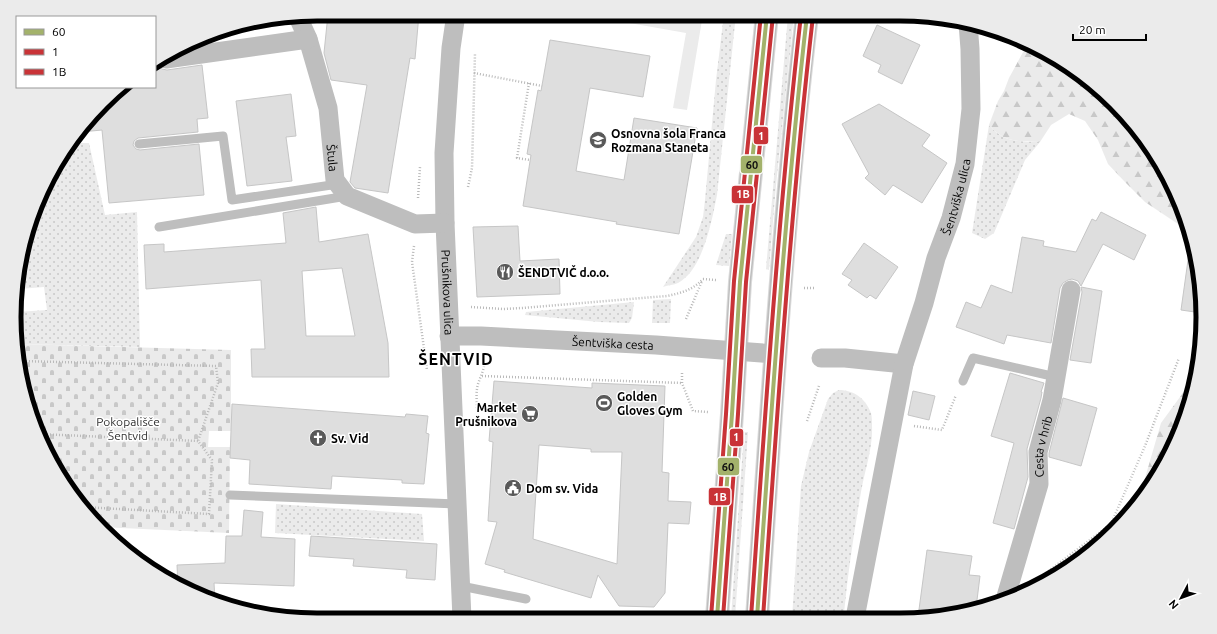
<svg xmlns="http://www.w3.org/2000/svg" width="1217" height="634" viewBox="0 0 1217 634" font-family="Ubuntu,sans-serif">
  <defs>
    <pattern id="grass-dots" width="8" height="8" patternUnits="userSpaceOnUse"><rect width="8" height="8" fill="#ebebeb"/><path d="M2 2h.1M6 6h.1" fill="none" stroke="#c8c8c8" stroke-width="1.8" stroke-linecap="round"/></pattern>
    <pattern id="forest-firs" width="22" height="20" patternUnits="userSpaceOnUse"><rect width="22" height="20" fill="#ebebeb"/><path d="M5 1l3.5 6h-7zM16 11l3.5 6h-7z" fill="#c8c8c8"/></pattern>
    <pattern id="cemetery-stones" width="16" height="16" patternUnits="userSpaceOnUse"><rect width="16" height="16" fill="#ebebeb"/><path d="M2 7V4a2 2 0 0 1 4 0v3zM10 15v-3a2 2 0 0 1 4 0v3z" fill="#c8c8c8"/></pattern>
  </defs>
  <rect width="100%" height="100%" fill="#fff"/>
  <!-- grass -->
  <path fill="url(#grass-dots)" d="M724 14H736L717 195C712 220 703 270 678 283 674 285 668 285 663 287L696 237 703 217 705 200 716 80Z
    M788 15H794L776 185 769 270 766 269Z
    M989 125C1004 143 1018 141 1040 142L1025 160 994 233 985 239 972 233Z
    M70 143H89L105 215 137 212 140 347 16 344 15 337 17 312 47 310 44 287 19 289 24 239 65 149Z
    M726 234H732L729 266 716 265Z
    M671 299 670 323H652L653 300Z
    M634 302 632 318 629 323 599 322 525 315 526 312Z
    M839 390C854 390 866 399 871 413 872 417 872 422 872 426 873 448 865 469 861 492 854 532 848 572 844 613H823L822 618H792L801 486 809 452 828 399 833 393Z
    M744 432H748L735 618H731Z
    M276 504 422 514 424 541 275 533Z"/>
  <!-- forest -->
  <path fill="url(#forest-firs)" d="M1028 43 1034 45 1085 77 1128 117 1163 166 1187 220 1190 232 1145 202 1124 181 1108 164 1098 140 1085 121 1069 114 1051 125 1040 142C1018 141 1004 143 989 125L998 101 1004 91 1009 78Z
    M1196 375 1193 396 1172 451 1138 502 1161 423Z"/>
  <!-- cemetery -->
  <path fill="url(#cemetery-stones)" d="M16 344 231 350V431H209L208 447H230L229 533 100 527 89 517 37 433Z"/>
  <!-- park -->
  <path fill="#ebebeb" d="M600 14H703L687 110 673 108 686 33 601 18Z"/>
  <!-- building -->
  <path fill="#dedede" stroke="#c6c6c6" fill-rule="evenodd" d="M328 14H419L415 59 410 58 388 193 355 188 350 182 367 85 331 80 324 53Z
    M877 25 920 45 902 84 878 72 881 65 863 56Z
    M550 40 650 56 643 97 590 88 576 171 624 180 634 118 697 128 679 234 616 224 617 222 523 206 531 155 527 154 538 90 541 91Z
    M156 64 162 69 167 70 202 65 208 118 197 119 198 132 138 138 134 141 133 145 136 149 140 150 199 144 204 195 109 203 102 130 81 132 123 87H155V65Z
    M291 94 296 136 286 137 292 181 247 186 236 101Z
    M879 104 930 135 922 146 947 163 922 203 893 185 885 195 865 178 869 174 842 124Z
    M316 207 319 242 368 234 388 343 389 377H252L251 349H265L261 280 146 289 144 245 164 244V252L286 243 283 213ZM342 268 355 336H306L302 271Z
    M1101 212 1146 235 1134 260 1103 244 1081 286 1078 281 1072 279 1068 280 1063 283 1060 288 1051 343 1007 335 1004 344 956 327 966 302 981 308 991 285 1012 293 1022 237 1044 241 1043 246 1076 252 1092 219 1096 221Z
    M518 226 520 261 559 259 560 294 477 297 473 227Z
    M864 243 898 267 876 299 870 295 867 298 848 285 852 280 842 274Z
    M1189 253H1195L1200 278 1202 313 1181 310Z
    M1081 287 1102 291 1091 363 1070 360 1082 292Z
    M1010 373 1044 383 1041 392H1042L1041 398 1027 449 1028 477 1014 529 993 523 1014 443 991 436Z
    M494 381 592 388V383L665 386 662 472 669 473 668 501 691 502 689 524 668 523 665 593 654 607 619 606 598 575 591 598 504 572 505 570 485 564 497 522 488 521 493 442 489 441ZM539 445 591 449V452H622L617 564 533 539Z
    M913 391 935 396 929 420 908 415Z
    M1063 398 1097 408 1081 466 1049 457V453Z
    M232 404 405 417 406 414 428 416 426 433 429 434 424 484 402 483V480L332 476 331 489 249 484 250 460 230 458Z
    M244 510 263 512 261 537 295 539 294 586 214 583 215 601 183 589 178 586 177 565 225 563 226 536H242Z
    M311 536 437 544 435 580 406 578 407 570 353 566 354 559 309 556Z
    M927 550 972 556 969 575 980 576 976 608 940 617H918Z"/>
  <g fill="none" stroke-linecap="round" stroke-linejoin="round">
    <defs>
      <path id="primary" d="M717 618 732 414 740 282 767 14
        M757 618C771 417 783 215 807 15"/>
    </defs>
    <!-- primary casing -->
    <use href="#primary" stroke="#dbdbdb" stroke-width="24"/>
    <!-- path -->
    <path stroke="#b9b9b9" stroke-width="2.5" stroke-dasharray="1 2" stroke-linecap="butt" d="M474 73 542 86
      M529 83 517 158 530 160
      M468 187 472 168 475 53
      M418 198 420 167
      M414 246 412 262 427 370
      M703 279 716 280
      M804 288H816
      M471 307 503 309 522 308 667 296C681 293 693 290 703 279
      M686 319 702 281
      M20 361 216 366 218 383 198 441
      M682 373V383L693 411 708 412
      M482 376 682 383
      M477 408C477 402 476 395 477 389 478 379 486 370 484 359
      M807 421 819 386
      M914 426 942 430 956 395
      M38 434 198 441 212 460 209 514 83 507
      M1034 582 1111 524 1145 446 1179 358"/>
    <!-- service -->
    <path stroke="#bebebe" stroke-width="9" d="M139 144 223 136 232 200 338 184
      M159 227 347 196
      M963 381 973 358 1056 377
      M230 495 457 504
      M461 586 526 599"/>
    <!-- minor -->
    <g stroke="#bebebe" stroke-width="19">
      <path id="s1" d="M456 14 451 48 444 153 445 223 462 619"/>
      <path id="s2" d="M298 17 308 39 328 108 335 180 347 196 415 224 445 223"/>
      <path d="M166 59 308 39"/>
      <path id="s3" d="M449 336H481L656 345 776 354"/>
      <path d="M821 358H845L904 364"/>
      <path id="s4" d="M1005 600 1039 484 1038 452 1052 400 1071 290"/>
      <path id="s5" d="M855 618 904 364 924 303 936 258 951 218 965 164 971 109 970 49 968 23"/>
    </g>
    <!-- primary -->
    <use href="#primary" stroke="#bebebe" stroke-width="22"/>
    <defs>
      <path id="bus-1" d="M717 618 732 414 740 282 767 14
        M757 618C771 417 784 216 807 15"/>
      <path id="bus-2" d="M723 618 738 414 746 282 773 15
        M763 618C777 417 790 216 813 16"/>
      <path id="bus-3" d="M711 618 726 414 734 281 761 14
        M751 618C765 416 778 215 801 15"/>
    </defs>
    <!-- bus-1 casing -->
    <use href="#bus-1" stroke="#fff" stroke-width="7"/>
    <!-- bus-2 casing -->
    <use href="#bus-2" stroke="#fff" stroke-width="7"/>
    <!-- bus-3 casing -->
    <use href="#bus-3" stroke="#fff" stroke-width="7"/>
    <!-- bus-1 -->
    <use href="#bus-1" stroke="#a3b26b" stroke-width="4"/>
    <!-- bus-2 -->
    <use href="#bus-2" stroke="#c93337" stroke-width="4"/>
    <!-- bus-3 -->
    <use href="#bus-3" stroke="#c93337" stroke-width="4"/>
  </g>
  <!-- icons -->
  <defs>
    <symbol id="school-disc" viewBox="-11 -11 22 22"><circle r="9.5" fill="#595959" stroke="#fff"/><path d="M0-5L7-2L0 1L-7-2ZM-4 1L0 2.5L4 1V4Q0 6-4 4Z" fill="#fff"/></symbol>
    <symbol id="restaurant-disc" viewBox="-11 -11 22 22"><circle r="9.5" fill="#595959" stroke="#fff"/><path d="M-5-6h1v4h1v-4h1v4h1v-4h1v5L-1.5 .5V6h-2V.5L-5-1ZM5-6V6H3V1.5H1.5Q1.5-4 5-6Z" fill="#fff"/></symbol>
    <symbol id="stadium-disc" viewBox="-11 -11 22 22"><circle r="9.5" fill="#595959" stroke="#fff"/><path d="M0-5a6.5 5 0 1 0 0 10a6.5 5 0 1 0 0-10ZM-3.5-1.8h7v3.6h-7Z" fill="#fff"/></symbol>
    <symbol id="supermarket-disc" viewBox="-11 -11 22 22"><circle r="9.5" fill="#595959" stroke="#fff"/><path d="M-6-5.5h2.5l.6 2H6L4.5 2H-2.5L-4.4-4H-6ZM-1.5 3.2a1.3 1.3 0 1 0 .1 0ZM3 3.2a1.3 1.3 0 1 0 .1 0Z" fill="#fff"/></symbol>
    <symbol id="church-disc" viewBox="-11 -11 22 22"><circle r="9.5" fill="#595959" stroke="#fff"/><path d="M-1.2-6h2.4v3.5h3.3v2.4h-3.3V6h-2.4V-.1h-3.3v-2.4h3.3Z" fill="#fff"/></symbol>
    <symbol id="civic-disc" viewBox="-11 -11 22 22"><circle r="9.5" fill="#595959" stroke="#fff"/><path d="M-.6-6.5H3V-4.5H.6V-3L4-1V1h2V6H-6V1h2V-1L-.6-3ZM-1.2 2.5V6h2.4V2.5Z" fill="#fff"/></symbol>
  </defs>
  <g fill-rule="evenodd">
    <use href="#school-disc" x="588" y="130" width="20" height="20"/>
    <use href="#restaurant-disc" x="495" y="262" width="20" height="20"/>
    <use href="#stadium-disc" x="594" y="393" width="20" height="20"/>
    <use href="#supermarket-disc" x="520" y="404" width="20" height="20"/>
    <use href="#church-disc" x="308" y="428" width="20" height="20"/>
    <use href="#civic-disc" x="503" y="478" width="20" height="20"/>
  </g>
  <g text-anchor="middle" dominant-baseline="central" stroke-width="3" stroke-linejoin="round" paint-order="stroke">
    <!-- poi labels -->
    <g font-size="12" font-weight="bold" fill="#000" stroke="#fff" text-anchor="start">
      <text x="611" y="133">Osnovna šola Franca<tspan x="611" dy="14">Rozmana Staneta</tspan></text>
      <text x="518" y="272">ŠENDTVIČ d.o.o.</text>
      <text x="617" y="396">Golden<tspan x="617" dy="14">Gloves Gym</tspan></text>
      <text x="517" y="407" text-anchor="end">Market<tspan x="517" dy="14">Prušnikova</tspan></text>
      <text x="331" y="438">Sv. Vid</text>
      <text x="526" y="488">Dom sv. Vida</text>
    </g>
    <!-- street labels -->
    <g font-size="12" fill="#000" stroke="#fff">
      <text stroke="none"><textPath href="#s2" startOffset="146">Štula</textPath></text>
      <text stroke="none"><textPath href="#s5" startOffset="434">Šentviška ulica</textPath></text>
      <text stroke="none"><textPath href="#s1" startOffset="279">Prušnikova ulica</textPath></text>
      <text stroke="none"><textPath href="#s3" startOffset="164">Šentviška cesta</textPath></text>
      <text stroke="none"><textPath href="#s4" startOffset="159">Cesta v hrib</textPath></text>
    </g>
    <!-- park labels -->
    <g font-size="12" fill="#313131" stroke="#fff">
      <text x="128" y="421">Pokopališče<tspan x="128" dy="14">Šentvid</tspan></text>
    </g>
    <!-- district labels -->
    <g font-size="16" font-weight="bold" letter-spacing="1" fill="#000" stroke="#fff">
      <text x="456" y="359">ŠENTVID</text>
    </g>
  </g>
  <!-- crop -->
  <path d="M0 0H1217V634H0ZM317 21H900A296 296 0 0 1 1196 317V317A296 296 0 0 1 900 613H317A296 296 0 0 1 21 317V317A296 296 0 0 1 317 21Z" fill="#ebebeb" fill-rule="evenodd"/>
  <path fill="none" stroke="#000" stroke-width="5" d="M317 21H900A296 296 0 0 1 1196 317V317A296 296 0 0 1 900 613H317A296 296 0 0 1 21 317V317A296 296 0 0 1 317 21Z"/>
  <g stroke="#fff" stroke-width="1.5">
    <rect x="753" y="126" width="16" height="19" rx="4" fill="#c93337"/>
    <rect x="740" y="155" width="23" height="19" rx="4" fill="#a3b26b"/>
    <rect x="731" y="185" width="23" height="19" rx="4" fill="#c93337"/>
    <rect x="729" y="428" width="15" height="19" rx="4" fill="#c93337"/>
    <rect x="717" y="457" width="23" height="19" rx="4" fill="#a3b26b"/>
    <rect x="708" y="487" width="23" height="19" rx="4" fill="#c93337"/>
  </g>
  <g font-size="11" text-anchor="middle" font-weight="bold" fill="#fff">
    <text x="761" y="140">1</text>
    <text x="743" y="198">1B</text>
    <text x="736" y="441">1</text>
    <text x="720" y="501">1B</text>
  </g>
  <g font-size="11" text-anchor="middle" font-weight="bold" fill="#111">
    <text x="752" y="169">60</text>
    <text x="728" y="471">60</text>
  </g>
  <!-- legend -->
  <rect x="16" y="16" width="140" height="72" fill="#ffffff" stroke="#999999"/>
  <rect x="24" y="29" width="20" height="6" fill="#a3b26b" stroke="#999999"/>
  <text x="52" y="36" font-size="12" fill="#000000">60</text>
  <rect x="24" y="49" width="20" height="6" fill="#c93337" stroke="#999999"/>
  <text x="52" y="56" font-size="12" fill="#000000">1</text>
  <rect x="24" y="69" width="20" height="6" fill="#c93337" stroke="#999999"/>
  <text x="52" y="76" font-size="12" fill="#000000">1B</text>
  <!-- north arrow -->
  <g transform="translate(1181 598) rotate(229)" stroke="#ffffff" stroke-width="3" paint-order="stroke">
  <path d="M0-3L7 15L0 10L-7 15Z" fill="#000000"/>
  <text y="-6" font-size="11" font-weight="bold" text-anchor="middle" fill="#000000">N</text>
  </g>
  <!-- scale -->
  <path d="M1073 34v6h73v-6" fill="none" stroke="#000000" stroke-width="2"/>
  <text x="1079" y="34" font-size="12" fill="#000000" stroke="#ffffff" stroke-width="3" paint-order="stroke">20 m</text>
</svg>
